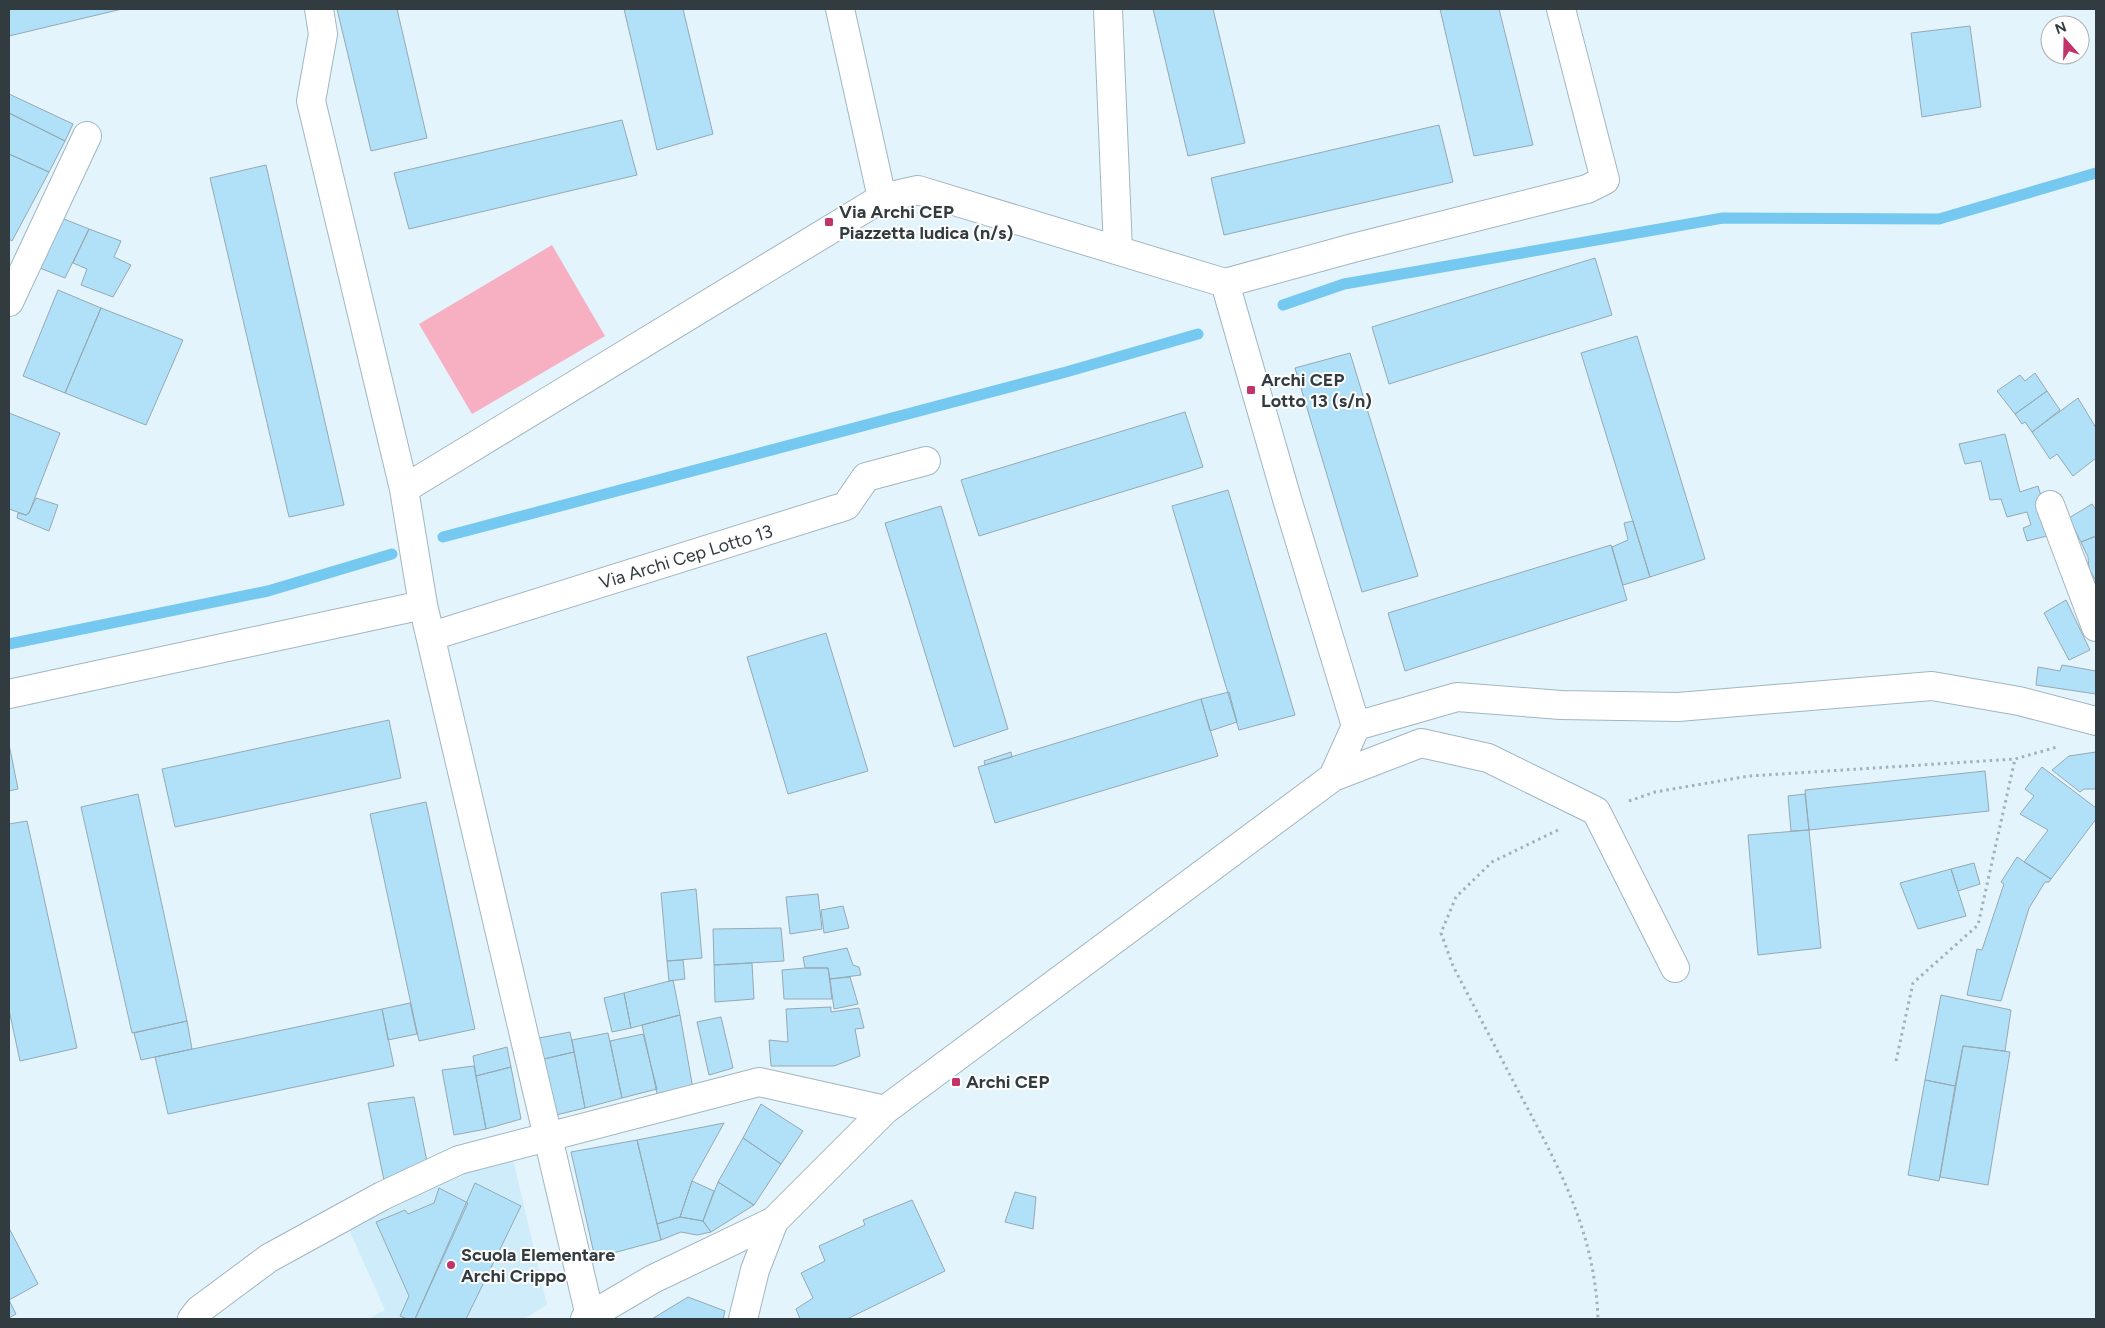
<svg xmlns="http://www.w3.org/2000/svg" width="2105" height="1328" viewBox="0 0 2105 1328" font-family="Figtree,sans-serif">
  <rect width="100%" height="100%" fill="#e3f4fd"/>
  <!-- built -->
  <path fill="#cfecfb" d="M513 1159 547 1305 524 1319H368L385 1310 347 1225 467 1170Z"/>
  <!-- green -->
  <path fill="#f7afc2" d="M552 245 605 336 472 414 419 324Z"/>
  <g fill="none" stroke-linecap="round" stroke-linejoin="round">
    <!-- stream -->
    <path stroke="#75c8ef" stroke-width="11" d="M1283 305 1344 284 1723 218 1939 219 2096 173
      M443 537 1066 372 1198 334
      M9 644 268 591 392 554"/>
  </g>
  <!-- building -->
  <path fill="#b1e1f8" stroke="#95a9b3" d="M9 9H122L9 36Z
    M337 9H397L427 138 371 151Z
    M624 9H683L713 134 657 150Z
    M1153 9H1213L1245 143 1188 156Z
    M1440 9H1499L1533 145 1474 156Z
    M1970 26 1981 107 1922 117 1911 33Z
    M9 94 73 124 65 141 9 113Z
    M9 113 65 141 49 172 9 154Z
    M622 120 637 175 409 229 394 173Z
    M1439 125 1453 182 1224 235 1211 178Z
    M9 154 49 172 12 241 9 239Z
    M266 165 344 505 289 517 210 178Z
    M59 217 89 229 65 278 35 266Z
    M89 229 121 241 114 257 131 265 113 297 81 285 87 269 73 263Z
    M1595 258 1612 315 1389 384 1372 327Z
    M58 290 101 308 65 393 23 376Z
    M101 308 183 340 146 425 65 393Z
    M1637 336 1705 559 1650 577 1581 353Z
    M1350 353 1418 576 1362 592 1295 368Z
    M2035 373 2047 391 2015 414 1997 391 2020 375 2025 381Z
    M2047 391 2060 410 2032 432 2025 422 2022 424 2015 414Z
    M2078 398 2096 428V458L2073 476 2057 454 2050 459 2032 432Z
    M1185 412 1203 467 979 536 961 480Z
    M9 413 60 433 29 513 26 515 9 509Z
    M2005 434 2020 492 2038 486 2049 522 2042 524 2047 536 2027 541 2023 528 2031 525 2027 512 2007 517 2001 499 1990 500 1981 461 1965 464 1959 444Z
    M1228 490 1295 715 1239 730 1172 506Z
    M36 498 58 505 49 531 17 518 18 513 26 515 29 513Z
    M2092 504 2096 510V536L2081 542 2069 518Z
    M941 506 1008 729 954 747 885 523Z
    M1633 521 1650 577 1623 585 1612 547 1628 540 1624 523Z
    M2096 536V581L2089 569 2088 557 2081 542Z
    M1611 545 1627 600 1405 671 1388 613Z
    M2066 600 2090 650 2069 660 2044 613Z
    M826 633 868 771 788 794 747 657Z
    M2062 665 2096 671V694L2036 685 2038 667 2060 671Z
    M1229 692 1237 722 1210 731 1201 699Z
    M1201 699 1218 756 995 823 978 767Z
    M389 720 401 778 175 827 162 769Z
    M9 744 18 789 9 791Z
    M1011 752 1012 757 985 765 984 761Z
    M2096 752V789H2084L2080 792 2052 770 2069 756Z
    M2042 767 2096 808V819L2051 879 2024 862 2048 830 2020 814 2034 796 2025 789Z
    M1985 771 1989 811 1809 830 1805 790Z
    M138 794 187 1021 132 1033 81 807Z
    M1805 794 1809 830 1791 831 1788 796Z
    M426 802 475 1029 419 1041 370 814Z
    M27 821 77 1048 20 1061 9 1010V824Z
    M1809 830 1821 948 1758 955 1748 835Z
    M2017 857 2051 879 2049 882H2045L2029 908 2001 1001 1967 995 1977 949 1982 950 2004 884 2001 882Z
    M1974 863 1980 884 1958 891 1951 869Z
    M1951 869 1966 916 1918 929 1900 883Z
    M696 889 702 958 667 961 661 893Z
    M818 894 822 929 790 934 786 897Z
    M843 906 849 928 824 933 821 910Z
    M781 928 784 961 714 965 713 929Z
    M847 948 853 965 859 967 861 975 830 979 828 968H805L803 957Z
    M683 960 685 979 669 981 667 961Z
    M752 963 754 999 715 1002 714 965Z
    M805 968H828L832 999H784L782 970Z
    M850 977 858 1004 834 1009 830 979Z
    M673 980 680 1015 631 1028 624 993Z
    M624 993 631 1028 612 1032 604 998Z
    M1941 995 2011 1010 2005 1051 1963 1046 1955 1086 1925 1080Z
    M410 1003 417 1034 388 1040 382 1009Z
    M831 1007V1012L859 1008 864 1028 855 1029 860 1056 834 1066H771L769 1040 788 1042 786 1009Z
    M382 1009 394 1066 168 1114 155 1057Z
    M680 1015 693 1089 658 1098 642 1025Z
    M721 1017 733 1068 709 1075 697 1022Z
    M187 1021 192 1049 141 1060 134 1033Z
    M570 1032 574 1052 544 1059 539 1038Z
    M608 1033 622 1098 585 1108 572 1040Z
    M643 1034 657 1089 622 1098 610 1041Z
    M1963 1046 2010 1052 1988 1185 1940 1177Z
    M507 1047 511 1067 476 1076 473 1056Z
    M574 1052 585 1108 556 1115 544 1059Z
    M474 1066 486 1129 454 1135 442 1070Z
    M511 1067 521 1119 486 1129 476 1076Z
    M1925 1080 1955 1086 1939 1181 1908 1175Z
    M414 1097 427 1162 385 1185 368 1103Z
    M761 1104 803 1131 781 1164 743 1138Z
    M724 1123 692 1181 680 1217 657 1224 637 1140Z
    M743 1138 781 1164 754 1205 718 1182Z
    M637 1140 661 1240 595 1258 571 1152Z
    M692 1181 714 1191 703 1221 680 1217Z
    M718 1182 754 1205 711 1232 703 1221Z
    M475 1183 521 1206 466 1319H415Z
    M439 1188 468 1203 415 1319H407L400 1316 409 1296 376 1222 405 1210 408 1214 434 1203Z
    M1015 1192 1036 1197 1033 1229 1005 1222Z
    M912 1200 945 1271 847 1319H800L796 1309 813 1298 801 1273 825 1261 819 1246 865 1225 863 1220Z
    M680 1217 703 1221 711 1232 697 1235 681 1232 661 1240 657 1224Z
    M9 1228 38 1284 9 1300Z
    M688 1297 725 1311 723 1319H652Z
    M9 1300 16 1314 9 1318Z"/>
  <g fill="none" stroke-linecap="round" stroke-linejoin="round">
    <defs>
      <path id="street" d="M840 9 882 198
        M1108 9 1118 250
        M1225 283 1353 248 1587 189 1605 180 1561 9
        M9 302 87 136
        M404 489 882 198 918 190 1225 283 1287 499 1356 726 1333 777 885 1110 774 1221 653 1279 585 1319
        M2050 505 2096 627
        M423 605 590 1316
        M432 636 846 506 866 477 926 461
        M9 694 423 605 404 489 311 101 323 34 319 9
        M1356 726 1457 697 1561 705 1678 707 1932 686 2019 701 2096 721
        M1333 777 1421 743 1488 758 1596 811 1675 968
        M192 1319 199 1310 269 1258 382 1196 459 1160 759 1082 885 1110
        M743 1319 755 1270 774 1221"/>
    </defs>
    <!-- street casing -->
    <use href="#street" stroke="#a2b6c0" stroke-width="30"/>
    <!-- path -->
    <path stroke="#a3b1b8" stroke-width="3" stroke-dasharray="2.5 4" stroke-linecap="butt" d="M1629 801 1655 792 1749 776 2015 759 2057 747
      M1558 830 1492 862 1456 897 1441 933 1453 966C1476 1010 1499 1054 1522 1098 1561 1171 1595 1234 1598 1319
      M1896 1061 1913 983 1978 925 2015 759"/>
    <!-- street -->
    <use href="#street" stroke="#fff" stroke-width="28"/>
  </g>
  <!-- markers -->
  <g fill="#c0346a" stroke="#fefefe" stroke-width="2">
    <rect x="824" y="217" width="10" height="10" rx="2.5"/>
    <rect x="1246" y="385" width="10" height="10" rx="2.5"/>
    <rect x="951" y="1077" width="10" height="10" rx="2.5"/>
    <circle cx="451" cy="1265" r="5"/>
  </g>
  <g text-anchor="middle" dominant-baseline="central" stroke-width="4" stroke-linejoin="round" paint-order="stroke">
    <!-- poi labels -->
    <g font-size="18" font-weight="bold" fill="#323b3f" stroke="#fefefe" text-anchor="start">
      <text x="839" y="212">Via Archi CEP<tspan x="839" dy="21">Piazzetta ludica (n/s)</tspan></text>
      <text x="1261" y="380">Archi CEP<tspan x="1261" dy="21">Lotto 13 (s/n)</tspan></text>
      <text x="966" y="1082">Archi CEP</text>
      <text x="461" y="1255">Scuola Elementare<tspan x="461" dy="21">Archi Crippo</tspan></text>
    </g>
    <!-- street labels -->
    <g font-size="18" fill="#323b3f" stroke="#fefefe">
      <text transform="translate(686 557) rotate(-17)">Via Archi Cep Lotto 13</text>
    </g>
  </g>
  <!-- border -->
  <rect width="2105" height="1328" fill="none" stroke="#323b3f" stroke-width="20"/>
  <!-- north arrow -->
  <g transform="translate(2065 40) rotate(340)"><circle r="24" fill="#fefefe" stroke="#acb0b2"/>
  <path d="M0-4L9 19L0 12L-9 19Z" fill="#c0346a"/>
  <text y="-8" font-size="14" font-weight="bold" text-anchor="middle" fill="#323b3f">N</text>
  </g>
</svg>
